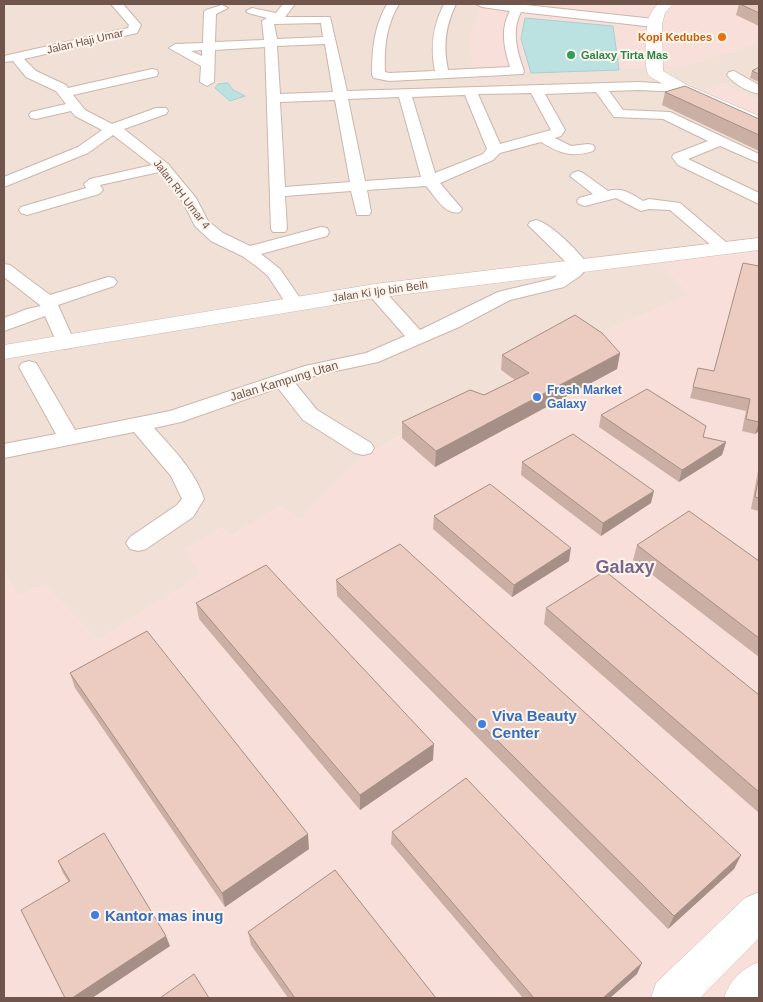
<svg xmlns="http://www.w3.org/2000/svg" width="763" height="1002" viewBox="0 0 763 1002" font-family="Arial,sans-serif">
  <rect width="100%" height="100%" fill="#faefe5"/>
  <!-- residential -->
  <path fill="#f1e0d5" d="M4 4H759V101L721 84 759 148V252L660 262 690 294 596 335 577 325 496 368 522 390 474 396 363 456 300 520 281 506 232 536 223 528 185 549 202 574 98 640 44 585 18 596 4 569Z"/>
  <!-- commercial -->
  <path fill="#f9dfda" d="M485 4H759V43L685 66 474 74 469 38 480 8Z
    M721 84 759 101V148L664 103Z
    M759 252V998H4V569L18 595 44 584 98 640 202 574 184 549 223 528 233 536 281 505 300 520 363 456 475 396 522 389 495 368 577 325 596 335 689 294 659 262Z"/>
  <!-- water -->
  <path fill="#bce1e1" stroke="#a3d1d2" d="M525 18 613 26 619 70 531 73 521 39Z
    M228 83 233 90 245 96 230 101 215 88 218 84Z"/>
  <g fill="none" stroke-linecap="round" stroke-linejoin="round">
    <defs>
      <path id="street" d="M111 4H123L141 25 137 33 24 59 36 71 66 85 68 88 152 69 157 70 158 73 157 76 73 95 85 110 112 124 156 108H166L168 111 166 114 124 129 168 164 196 198 208 221 223 233 250 246 321 227 327 228 329 232 327 236 261 254 280 269 304 304 301 308 295 309 289 308 268 276 256 266 242 256 211 241 195 226 183 202 159 172 100 185 103 190 99 194 27 215 21 213 19 210 21 207 86 188 84 184 90 179 152 165 113 135 88 153 4 187V177L78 147 102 130 75 116 71 111 36 119 31 118 29 115 31 112 66 104 56 91 26 77 13 61 4 62V56L128 28 129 25Z
        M283 4H295L285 17H330L347 91 639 82 686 85 688 88 681 92 639 90 609 91 623 110 670 112 759 154V163L720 146 688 159 759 193V204L678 165 672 157 674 154 708 141 663 119 614 117 596 92 545 94 565 130 561 136 555 138 571 146 588 144 593 145 595 148 593 151C572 158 559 153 541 142L500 153 493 160 440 183 462 209 460 212C445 216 435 196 426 186L367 190 371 212 369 215H357L351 191 285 196 287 229 285 232H273L271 229 265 47 215 50 214 82 207 86 200 82 201 66 169 48 175 44 203 43 204 12 206 10 222 5 228 8 216 14 215 42 264 40 262 21 267 18 248 13 246 11 252 8 276 13ZM321 23 323 37 277 39 274 24ZM325 44 333 92 280 94 277 46ZM202 50V56L191 51ZM531 93 551 130 500 144 478 94ZM465 95 487 149 483 154 435 173 412 97ZM399 97 421 177 365 181 348 99ZM335 100 350 182 285 187 280 102Z
        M387 4H399C386 26 384 47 385 72L389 73 435 71C430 47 433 26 444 4H456C445 26 443 47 448 70L510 67C504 48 500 29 510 11L482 7 476 4H527L526 5 654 19 660 23 654 27 521 12C511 31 517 51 524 71L523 74 389 81 374 78 372 75C372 49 374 27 387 4Z
        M734 71 759 85V94C747 91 735 85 727 75L729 72Z
        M578 171 583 173 608 191C623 187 631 194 643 201L649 199 680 203 733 248 731 252H719L670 210 649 209 641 211 616 198 585 206 579 204 577 201 579 198 593 194 570 176 573 173Z
        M536 220C552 224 579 252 589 266L580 276 564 287 510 300 459 327 378 362 317 375 295 383 317 410 371 443 374 448 371 453 363 455 355 453 303 420 278 388 181 422 154 428C173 449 195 471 204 499L193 517 146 549 138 551 130 549 126 543 130 537 177 505 182 499 171 476 134 432 4 458V444L56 434 19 367 22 363 29 361 36 363 75 430 170 411 305 366 366 353 405 336 369 295 366 291 369 287 375 286 381 287 420 330 498 292 552 279 570 266 528 225 530 222Z
        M4 264 10 265 50 295 108 277 114 278 117 282 114 286 58 305 75 343 73 347 66 349 59 347 57 343 45 316 4 331V318L27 309 41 306 4 277Z"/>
      <path id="secondary" d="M658 4H673L665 13 662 24 663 71 687 85 759 116V127L675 91 649 76C643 66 646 29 649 17 651 12 654 8 658 4Z
        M759 238V250L375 298 4 359V345L375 284Z
        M759 892V938L700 998H651L656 983 745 898Z
        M759 962V998H724C730 980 741 969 759 962Z"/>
    </defs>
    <!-- street casing -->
    <use href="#street" stroke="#cab6ad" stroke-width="2"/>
    <!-- secondary casing -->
    <use href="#secondary" stroke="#cfb8ae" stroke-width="1"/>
    <!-- street -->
    <use href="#street" fill="#fff" fill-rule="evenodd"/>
    <!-- secondary -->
    <use href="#secondary" fill="#fff" fill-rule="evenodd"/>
  </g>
  <!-- wall -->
  <path fill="#cbafa5" d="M739 4H759V26L736 15Z
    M759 67V82L750 78 752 71Z
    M665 92 759 119V151L662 105Z
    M759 266V431L755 434 742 431 746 411 690 398 698 368 714 371Z
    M620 353 617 369 435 467 402 438V422L484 395 515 380 501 370 502 355Z
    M601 415 703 437 726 442 722 455 679 482 599 427Z
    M522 462 651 503 601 536 521 475Z
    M759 465V511L751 509Z
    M434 516 569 561 512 597 433 529Z
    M637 545 759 561V657L633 560Z
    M336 580 741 855 734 869 668 929 337 596Z
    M196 603 433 760 360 810 199 619Z
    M546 608 759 695V813L544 624Z
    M70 673 309 849 225 907 75 688Z
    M392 832 637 974 610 998H523L391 844Z
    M58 861 170 946 92 998H65L68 881 63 873Z
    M248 932 436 998H288L251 945Z"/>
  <!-- shaded-wall -->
  <path fill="#a58f86" d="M620 353 617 369 435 467 436 451Z
    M759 421V431L755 434 759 422Z
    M726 442 722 455 679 482 682 470Z
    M654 491 651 503 601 536 603 523Z
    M571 548 569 561 512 597 514 585Z
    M434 744 433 760 360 810V795Z
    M308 834 309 849 225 907 222 893Z
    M741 855 734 869 668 929 674 916Z
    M4 900 5 903 4 914Z
    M166 936 170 946 92 998H72Z
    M642 963 637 974 610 998H603Z"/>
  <!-- building -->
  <path fill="#ecccc0" stroke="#a58f86" d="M740 4H759V13Z
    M759 67V74L752 71Z
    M685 86 759 119V135L665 92Z
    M743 263 759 266V422L746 419 750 399 693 387 698 368 714 371Z
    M575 315 602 333 620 353 436 451 402 422 470 390 484 395 529 373 502 355Z
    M647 389 706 426 703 437 726 442 682 470 601 415Z
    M573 434 654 491 603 523 522 462Z
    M759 476V498L755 497Z
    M490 484 571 548 514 585 434 516Z
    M689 511 759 561V638L637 545Z
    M400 544 741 855 674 916 336 580Z
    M266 565 434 744 360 795 196 603Z
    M605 571 759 695V792L546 608Z
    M147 631 308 834 222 893 70 673Z
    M466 778 642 963 603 998H534L392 832Z
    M104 833 166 936 72 998H65L21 910 70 881 58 861Z
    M335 870 436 998H295L248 932Z
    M194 974 209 998H160Z"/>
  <!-- markers -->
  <circle fill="#e8710a" stroke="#fdf4eb" stroke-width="2" cx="722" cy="37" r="5"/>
  <circle fill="#2e9e5b" stroke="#fdf4eb" stroke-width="2" cx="571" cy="55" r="5"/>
  <g fill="#3f7fe0" stroke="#fdf4eb" stroke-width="2">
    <circle cx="537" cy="397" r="5"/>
    <circle cx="482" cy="724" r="5"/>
    <circle cx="95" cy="915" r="5"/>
  </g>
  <g text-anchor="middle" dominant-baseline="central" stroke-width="4" stroke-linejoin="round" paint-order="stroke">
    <!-- far-food labels -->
    <g font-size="11" font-weight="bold" fill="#c56008" stroke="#fdf4eb" text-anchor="end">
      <text x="712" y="37">Kopi Kedubes</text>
    </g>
    <!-- far-street labels -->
    <g font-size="11" fill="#70554d" stroke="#fdf4eb">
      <text transform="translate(85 41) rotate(-13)">Jalan Haji Umar</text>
      <text transform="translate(182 194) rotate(52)">Jalan RH Umar 4</text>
      <text transform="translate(380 291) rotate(-8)">Jalan Ki Ijo bin Beih</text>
    </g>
    <!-- far-leisure labels -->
    <g font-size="11" font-weight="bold" fill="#27864d" stroke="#fdf4eb" text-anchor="start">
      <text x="581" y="55">Galaxy Tirta Mas</text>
    </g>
    <!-- street labels -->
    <g font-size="12" fill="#70554d" stroke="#fdf4eb">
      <text transform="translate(284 381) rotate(-17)">Jalan Kampung Utan</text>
    </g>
    <!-- shop labels -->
    <g font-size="12" font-weight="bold" fill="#366cbe" stroke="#fdf4eb" text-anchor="start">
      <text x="547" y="390">Fresh Market<tspan x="547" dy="14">Galaxy</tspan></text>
    </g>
    <!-- near-shop labels -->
    <g font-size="15" font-weight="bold" fill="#366cbe" stroke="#fdf4eb" text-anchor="start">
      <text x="492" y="715">Viva Beauty<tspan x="492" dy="17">Center</tspan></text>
      <text x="105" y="915">Kantor mas inug</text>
    </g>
    <!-- district labels -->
    <g font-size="18" font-weight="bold" fill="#7a658c" stroke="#fdf4eb">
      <text x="625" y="567">Galaxy</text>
    </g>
  </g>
  <!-- border -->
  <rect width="763" height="1002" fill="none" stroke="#70554d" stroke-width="10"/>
</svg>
